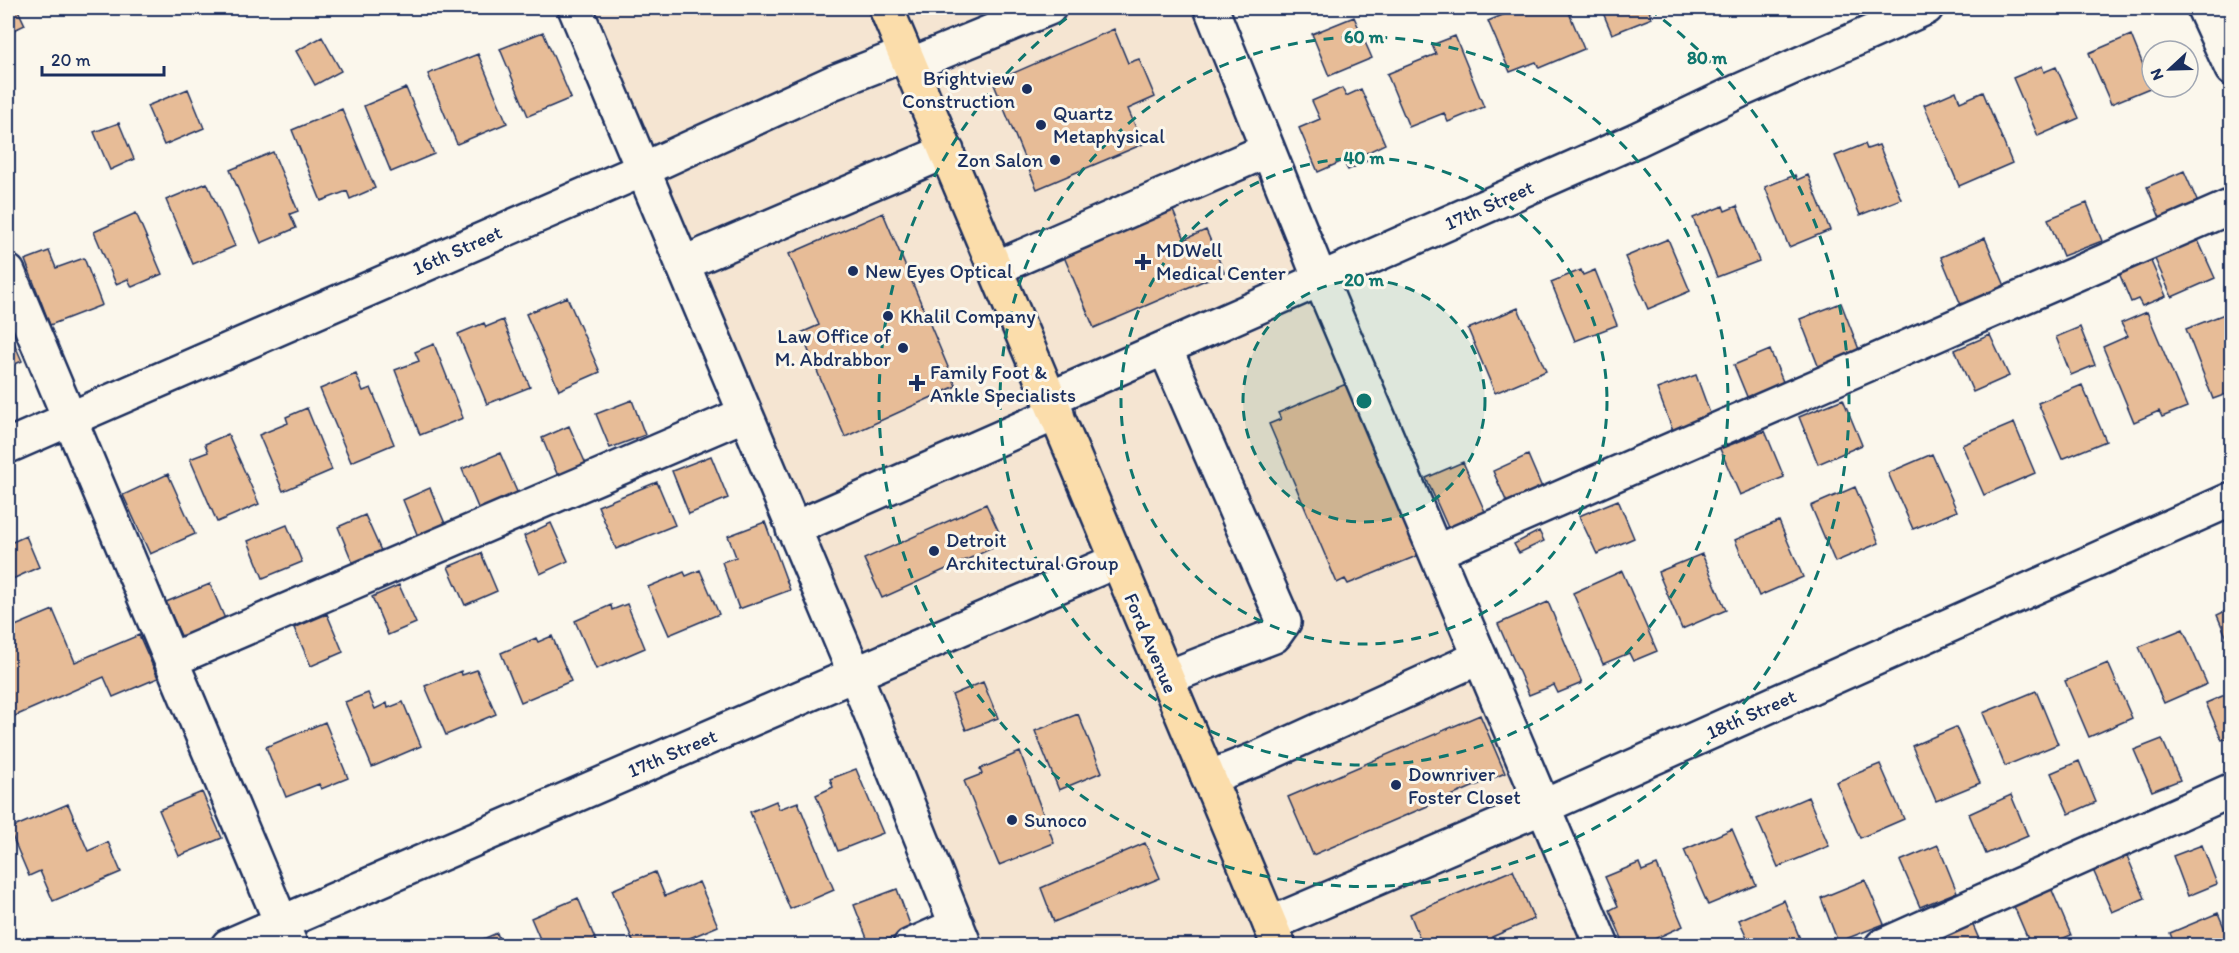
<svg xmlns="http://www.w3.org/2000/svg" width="2239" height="953" viewBox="0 0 2239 953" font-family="Itim,sans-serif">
  <rect width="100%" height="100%" fill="#fbf7ec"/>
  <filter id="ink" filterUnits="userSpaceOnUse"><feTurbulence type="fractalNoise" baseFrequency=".0167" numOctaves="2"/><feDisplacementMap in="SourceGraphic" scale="12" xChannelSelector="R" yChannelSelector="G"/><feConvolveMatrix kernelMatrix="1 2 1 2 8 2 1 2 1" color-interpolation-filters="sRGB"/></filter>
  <g filter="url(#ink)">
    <!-- built -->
    <path fill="#f5e5d2" d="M575 8H1211L1602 945H965Z"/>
    <!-- building -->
    <path fill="#e7bc97" stroke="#1b2f5e" stroke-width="1.5" d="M8 8H17L25 25 8 33Z
      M1515 8H1567L1584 49 1539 68 1536 62 1510 72 1488 21 1515 10Z
      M1601 8H1657L1649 11 1652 18 1612 34Z
      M1354 17 1372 58 1329 76 1312 34Z
      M1114 29 1128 63 1139 59 1155 97 1128 109 1143 144 1037 189 993 82Z
      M543 32 571 98 528 116 500 49Z
      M2131 35 2152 87 2111 104 2089 53Z
      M1455 36 1484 107 1448 122 1444 113 1409 127 1387 74 1436 54 1432 45Z
      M322 37 341 71 315 85 296 51Z
      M478 54 507 123 457 144 428 74Z
      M2042 66 2044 72 2056 67 2079 118 2038 136 2013 78Z
      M406 88 434 154 391 172 364 106Z
      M1342 88 1346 96 1361 89 1385 144 1364 154 1367 161 1348 170 1343 161 1318 172 1299 128 1320 119 1312 101Z
      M188 89 204 128 164 145 147 106Z
      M1956 91 1960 102 1983 92 2012 163 1959 186 1924 105Z
      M342 109 375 188 350 199 347 191 321 201 292 130Z
      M119 123 134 159 110 170 94 132Z
      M1865 144 1867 149 1879 145 1901 199 1860 215 1835 156Z
      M273 152 298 211 290 214 296 228 261 243 230 170Z
      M2184 171 2198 203 2160 218 2147 187Z
      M1795 175 1797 180 1808 175 1830 230 1789 247 1765 187Z
      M207 183 235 246 193 264 166 200Z
      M2087 203 2102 241 2063 256 2048 219Z
      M1171 206 1185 239 1206 230 1224 272 1094 328 1062 252Z
      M1723 206 1725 211 1737 206 1759 261 1717 277 1693 218Z
      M136 213 162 274 132 287 128 279 116 284 94 232Z
      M883 213 956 386 845 437 801 333 819 325 789 254Z
      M1985 238 2005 286 1961 305 1941 257Z
      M2197 238 2215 278 2172 297 2154 257Z
      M1668 239 1690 291 1648 309 1625 257Z
      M49 251 56 268 84 258 102 305 50 325 25 260Z
      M2150 259 2166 296 2142 306 2138 299 2131 302 2119 273Z
      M1581 270 1583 275 1595 270 1617 325 1575 341 1551 282Z
      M567 297 600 372 559 390 526 314Z
      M1841 303 1860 352 1819 368 1800 319Z
      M1518 308 1546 371 1495 393 1468 329Z
      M2232 311V392L2213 399 2186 329Z
      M2147 312 2187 407 2162 417 2159 411 2134 422 2103 347 2128 336 2121 323Z
      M503 320 530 387 487 404 458 334 484 323 486 327Z
      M2080 327 2095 365 2071 375 2056 337Z
      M8 329 22 361 8 367Z
      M1990 335 2009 376 1973 392 1955 350Z
      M434 344 463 418 420 435 395 370 419 361 415 352Z
      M1770 350 1784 384 1748 399 1734 365Z
      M356 374 363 391 371 388 394 444 351 462 320 389Z
      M1696 375 1711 416 1673 431 1657 389Z
      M1346 384 1419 555 1348 584 1345 579 1337 583 1269 424 1281 419 1278 413Z
      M2082 385 2106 441 2062 459 2038 403Z
      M1843 399 1862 445 1818 464 1799 417Z
      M632 400 645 435 610 448 596 414Z
      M307 408 332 470 283 491 259 435 288 423 286 417Z
      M2014 423 2035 473 1984 495 1962 445Z
      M569 426 586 464 558 476 542 438Z
      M1765 431 1784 477 1740 495 1720 449Z
      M228 434 259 504 217 522 190 459 208 452 205 444Z
      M500 453 518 494 479 510 462 469Z
      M1932 454 1957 511 1913 529 1888 473Z
      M1528 455 1543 490 1508 505 1493 471Z
      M711 456 728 498 689 514 672 471Z
      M1463 462 1487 516 1450 532 1426 478Z
      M168 474 195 534 150 554 123 495Z
      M657 482 675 525 616 549 598 506Z
      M1855 487 1879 543 1835 562 1811 506Z
      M430 488 446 526 419 539 403 500Z
      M1618 500 1634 538 1597 554 1579 516Z
      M986 504 1004 543 882 598 864 559Z
      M365 515 382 553 354 566 338 527Z
      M1779 521 1803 577 1759 596 1735 540Z
      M765 522 790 590 739 609 722 562 736 557 728 536Z
      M551 523 568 561 540 574 524 536Z
      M287 525 302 562 263 578 248 541Z
      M1539 531 1544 541 1519 553 1514 544Z
      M26 536 39 567 8 581V544Z
      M481 553 497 591 465 605 448 567Z
      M1702 554 1726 610 1682 629 1658 572Z
      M700 570 719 614 669 635 648 587 684 572 686 576Z
      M1622 571 1657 651 1633 661 1629 653 1603 664 1573 593Z
      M210 584 226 621 183 640 166 602Z
      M399 585 416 623 388 635 372 597Z
      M1548 602 1582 683 1558 693 1554 685 1529 695 1498 624Z
      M627 604 645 648 596 669 575 621 611 605 612 610Z
      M2232 608V650L2217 615Z
      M53 610 75 662 139 635 158 678 113 697 104 677 8 719V629Z
      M327 614 343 652 311 666 294 628Z
      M2183 629 2207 684 2164 703 2139 647Z
      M552 636 571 681 521 702 501 653 536 638 538 642Z
      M2108 663 2132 718 2089 737 2065 681Z
      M477 670 496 714 446 735 425 686 461 671 462 675Z
      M983 682 998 718 966 730 952 695Z
      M2036 691 2058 744 2005 766 1983 713Z
      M2232 692V736L2222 740 2206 703Z
      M368 693 375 709 387 703 388 708 403 702 421 746 372 767 345 702Z
      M1078 714 1102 772 1059 790 1035 731Z
      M1480 715 1505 773 1313 855 1288 797Z
      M325 722 348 778 321 789 319 784 286 797 266 747Z
      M1956 727 1980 783 1936 801 1912 746Z
      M2162 739 2180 780 2152 791 2134 750Z
      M1020 752 1054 843 999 865 964 781 982 774 980 769Z
      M2079 761 2096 802 2069 814 2051 773Z
      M1880 764 1904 819 1860 838 1836 782Z
      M856 769 883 833 838 851 816 795 833 787 830 779Z
      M202 792 222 838 179 856 159 810Z
      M2011 795 2028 836 1986 854 1969 814Z
      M1808 797 1829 846 1778 867 1757 819Z
      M776 801 779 809 798 802 834 890 790 909 750 812Z
      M68 804 88 851 108 842 121 872 53 901 40 871 29 876 9 829Z
      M1732 829 1756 885 1708 905 1684 850Z
      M1145 843 1160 878 1054 922 1041 888Z
      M1938 845 1957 892 1920 907 1900 861Z
      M2202 845 2217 884 2188 896 2173 856Z
      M2127 856 2145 898 2112 912 2093 870Z
      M1639 863 1642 871 1657 865 1683 926 1639 946H1625L1610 910 1618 906 1605 877Z
      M1513 870 1534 919 1492 937 1496 946H1423L1410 914Z
      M655 872 665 896 699 882 718 926 671 946H635L612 890Z
      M1865 880 1884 924 1838 942 1821 898Z
      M2051 888 2071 935 2045 946H2031L2013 904Z
      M897 889 912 930 870 946 854 905Z
      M578 898 598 946H543L531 918Z
      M1784 900 1803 946H1751L1739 920Z
      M2218 913 2232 946H2175L2170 933Z
      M1972 923 1982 946H1937L1934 939Z
      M497 933 502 946H467Z"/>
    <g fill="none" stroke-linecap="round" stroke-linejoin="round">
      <defs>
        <path id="minor" d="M575 8 855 674 965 946
          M1211 8 1320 279 1602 946
          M2204 8 2232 69
          M910 65 1049 8
          M682 264 947 151
          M996 268 1268 150
          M8 272 291 946
          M1165 348 1284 622 1274 636 1166 678
          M1051 398 1636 140 1739 91 1926 8
          M8 446 642 170 834 82 906 54
          M793 529 1057 413
          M1436 552 2232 206
          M171 660 745 414
          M1208 778 1254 760 1480 657
          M1270 924 1545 806 2232 499
          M228 946 1116 561
          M910 946 957 925
          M1882 946 2232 790"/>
        <path id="major" d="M886 8 1279 946"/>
      </defs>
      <!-- minor casing -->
      <use href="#minor" stroke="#1b2f5e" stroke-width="38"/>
      <!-- major casing -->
      <use href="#major" stroke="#1b2f5e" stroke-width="38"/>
      <!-- minor -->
      <use href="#minor" stroke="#fbf7ec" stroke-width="33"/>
      <!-- major -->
      <use href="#major" stroke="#fbddab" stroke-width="33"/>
    </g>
  </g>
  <!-- distance rings -->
  <circle cx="1364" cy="401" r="121" fill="#0f766e" fill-opacity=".12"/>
  <g fill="none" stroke="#0f766e" stroke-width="3" stroke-dasharray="10 8">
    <circle cx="1364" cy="401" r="121"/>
    <circle cx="1364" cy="401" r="243"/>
    <circle cx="1364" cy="401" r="364"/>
    <path d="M1649 9A485 485 0 1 1 1079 9"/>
  </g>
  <!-- markers -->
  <g fill="#1b2f5e" stroke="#fbf7ec" stroke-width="2">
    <circle cx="1027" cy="89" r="6"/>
    <circle cx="1041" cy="125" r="6"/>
    <circle cx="1055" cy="160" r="6"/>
    <path d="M1140 253h6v6h6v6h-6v6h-6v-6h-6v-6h6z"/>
    <circle cx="853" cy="271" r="6"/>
    <circle cx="888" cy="316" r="6"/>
    <circle cx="903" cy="348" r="6"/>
    <path d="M914 374h6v6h6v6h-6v6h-6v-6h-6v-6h6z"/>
    <circle cx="934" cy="551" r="6"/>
    <circle cx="1396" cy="785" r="6"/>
    <circle cx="1012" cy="820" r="6"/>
  </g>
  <g text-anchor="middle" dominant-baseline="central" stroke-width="6" stroke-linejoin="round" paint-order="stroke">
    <!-- poi labels -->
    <g font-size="20" fill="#1b2f5e" stroke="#fbf7ec" text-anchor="start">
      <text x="1015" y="78" text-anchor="end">Brightview<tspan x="1015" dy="23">Construction</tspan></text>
      <text x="1053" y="113">Quartz<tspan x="1053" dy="23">Metaphysical</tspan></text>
      <text x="1043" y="160" text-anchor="end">Zon Salon</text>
      <text x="1156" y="250">MDWell<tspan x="1156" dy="23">Medical Center</tspan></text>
      <text x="865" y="271">New Eyes Optical</text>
      <text x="900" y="316">Khalil Company</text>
      <text x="891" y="336" text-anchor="end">Law Office of<tspan x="891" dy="23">M. Abdrabbor</tspan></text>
      <text x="930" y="372">Family Foot &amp;<tspan x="930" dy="23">Ankle Specialists</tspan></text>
      <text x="946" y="540">Detroit<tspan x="946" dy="23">Architectural Group</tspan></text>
      <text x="1408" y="774">Downriver<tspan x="1408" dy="23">Foster Closet</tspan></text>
      <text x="1024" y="820">Sunoco</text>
    </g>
    <!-- street labels -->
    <g font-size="20" fill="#1b2f5e" stroke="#fbf7ec">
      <text transform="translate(1489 205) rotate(-24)">17th Street</text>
      <text transform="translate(457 250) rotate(-24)">16th Street</text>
      <text transform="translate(1151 643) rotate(67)">Ford Avenue</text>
      <text transform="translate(1751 714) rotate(-24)">18th Street</text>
      <text transform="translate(672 753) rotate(-23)">17th Street</text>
    </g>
  </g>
  <circle cx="1364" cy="401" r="9" fill="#0f766e" stroke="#fbf7ec" stroke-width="3"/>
  <g font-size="18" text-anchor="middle" font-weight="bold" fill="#0f766e" stroke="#fbf7ec" stroke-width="6" stroke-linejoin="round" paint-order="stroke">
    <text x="1364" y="43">60 m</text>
    <text x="1707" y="64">80 m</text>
    <text x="1364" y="164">40 m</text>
    <text x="1364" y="286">20 m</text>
  </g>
  <!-- margin -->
  <rect width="2239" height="953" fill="none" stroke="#fbf7ec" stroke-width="30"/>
  <rect x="15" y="15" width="2209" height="923" fill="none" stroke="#1b2f5e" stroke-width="2" filter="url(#ink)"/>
  <!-- north arrow -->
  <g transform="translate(2170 69) rotate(248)"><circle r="28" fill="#fbf7ec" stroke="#a1a7b3" stroke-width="1.5"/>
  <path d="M0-4.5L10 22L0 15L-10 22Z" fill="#1b2f5e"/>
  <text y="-9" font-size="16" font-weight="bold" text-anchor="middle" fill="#1b2f5e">N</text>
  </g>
  <!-- scale -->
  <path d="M42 66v9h122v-9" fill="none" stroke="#1b2f5e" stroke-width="3"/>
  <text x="51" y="66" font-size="18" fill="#1b2f5e" stroke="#fbf7ec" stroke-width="4.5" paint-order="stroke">20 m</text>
</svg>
